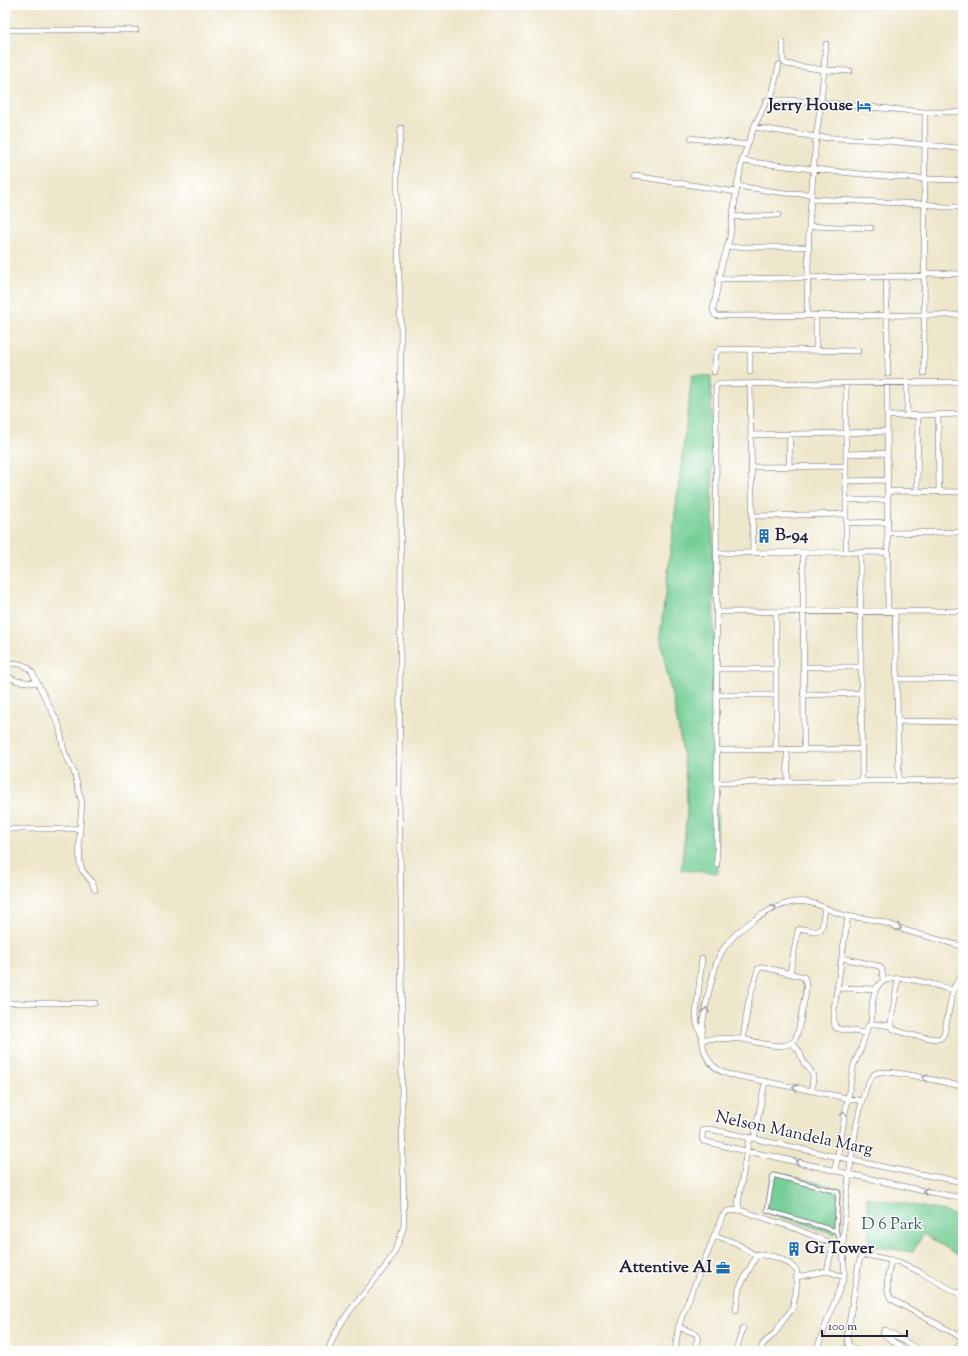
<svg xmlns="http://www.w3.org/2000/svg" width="968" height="1356" viewBox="0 0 968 1356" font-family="'Sorts Mill Goudy',serif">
  <rect width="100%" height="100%" fill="#fff"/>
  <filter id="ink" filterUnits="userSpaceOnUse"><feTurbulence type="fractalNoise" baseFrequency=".025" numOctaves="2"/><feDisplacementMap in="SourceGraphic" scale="8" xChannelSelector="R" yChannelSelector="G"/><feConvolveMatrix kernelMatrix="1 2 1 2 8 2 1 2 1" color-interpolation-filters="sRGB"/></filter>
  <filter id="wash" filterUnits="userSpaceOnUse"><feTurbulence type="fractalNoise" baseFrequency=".012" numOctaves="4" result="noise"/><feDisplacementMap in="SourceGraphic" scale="16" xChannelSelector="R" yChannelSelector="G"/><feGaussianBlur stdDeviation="0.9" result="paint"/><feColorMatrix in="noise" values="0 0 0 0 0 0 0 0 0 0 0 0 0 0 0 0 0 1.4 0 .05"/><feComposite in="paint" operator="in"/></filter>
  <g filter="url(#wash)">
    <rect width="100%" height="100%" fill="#eee6ca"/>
    <!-- green -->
    <path fill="#74ce95" stroke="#4b7868" d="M692 375 711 376 715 720 718 873 681 870C683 850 686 829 687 809 687 750 670 693 660 636Z
      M774 1172 842 1189 835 1234 766 1212Z
      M867 1197 939 1210 963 1218V1258L923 1234 913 1252 869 1246Z"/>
  </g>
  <g filter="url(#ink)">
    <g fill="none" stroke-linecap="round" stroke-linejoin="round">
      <defs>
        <path id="pedestrian" d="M836 1231 767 1210 773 1175 838 1192 836 1231 842 1245"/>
        <path id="minor" d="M5 30H136
          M783 43V61L786 64 824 70 850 71
          M771 99 779 65
          M963 112H925L791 100H767L754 127 742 161 736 192 730 237 721 268 713 310 715 315 718 316 963 315
          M754 127 816 137 876 140 958 148
          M691 138 747 145
          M742 161C813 169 884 178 956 180
          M635 176 736 192
          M737 186 785 193 811 194
          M811 199 926 204 944 207H963
          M732 217 778 215
          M809 226 871 228
          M727 247H808
          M925 273 963 274
          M886 276 888 374
          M718 279 925 276
          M807 315 809 226 816 137 821 103 826 44
          M816 315V351
          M714 372 716 353 720 349 858 351
          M750 372V350
          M924 373 925 112
          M887 383 888 611
          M750 384 753 553
          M938 415 939 492
          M887 416 963 414
          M907 416V383
          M751 435 846 433 887 431
          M846 454 887 453
          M789 466 790 434
          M751 467 846 466
          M846 481 887 480
          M888 491 963 492
          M917 492 918 415
          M846 500H888
          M752 516 846 514
          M846 523 888 522
          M888 533 963 532
          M846 552V383
          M860 552 862 781
          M716 553 888 552
          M803 553 804 749
          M895 611 899 781
          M716 612 963 611
          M776 612V749
          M5 663C17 663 27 663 33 674L59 725 64 751 74 772 82 803 79 841 80 863 82 870 92 882 95 890
          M803 667H861
          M717 669H776
          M5 675 17 681 37 683
          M897 679H963
          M717 695H776
          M803 695 861 693
          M898 721 963 722
          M787 749 788 782
          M717 750 862 749
          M717 783 963 780
          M5 829H71L79 828
          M717 864 716 386 719 384 963 382
          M848 916 834 1009V1021L835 1027 839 1029 865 1033
          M842 958 879 966 882 969 883 981
          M790 973 798 930C806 926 813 934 820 930L822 927 825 908
          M898 979 891 1022 893 1029 910 1035 937 1039 941 1038 944 1034 953 990 956 984 963 973
          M837 988 876 989
          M5 1003H95
          M871 1024C872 1013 871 997 877 987 888 968 937 986 953 990
          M702 1036 697 1024 696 1015 702 958
          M702 1039C715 1039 729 1038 742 1039 754 1041 782 1051 793 1042 798 1038 801 1017 802 1010 804 1001 809 986 804 977L763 967 758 969 748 1004 743 1039
          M792 1043 799 1051 804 1063 810 1070 813 1076 812 1091
          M862 1101 728 1074C690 1062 703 1016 710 987 713 977 715 964 720 955 731 932 769 906 794 902 812 899 827 910 843 915 855 918 867 918 879 921 890 924 900 929 911 932 928 937 946 941 963 947
          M754 1139 765 1082
          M835 1170 854 1064 861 1049 868 1026 871 1024H876L891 1026
          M963 1182 888 1168 710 1129 703 1130 702 1138 703 1141 746 1151 771 1156 924 1191 963 1198
          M740 1210 738 1204 749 1137
          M714 1235 736 1243 753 1254 771 1256 779 1258 790 1264 797 1271 796 1292 792 1309 782 1322 775 1333 763 1344 760 1351
          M891 1260C889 1271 884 1288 891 1299L963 1338
          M827 1271 844 1277
          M797 1277 827 1271 833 1244
          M736 1310 739 1288 757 1255
          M678 1327 697 1334 698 1337 694 1351
          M328 1351C340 1315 366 1294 387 1264 396 1252 400 1239 404 1225L402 1112 401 903 399 796 401 557 400 416 401 331 397 220V166L401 128
          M675 1351 678 1330 682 1316 722 1217 727 1211 740 1210 794 1228 843 1248
          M736 1351 743 1328
          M816 1351 844 1277C845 1266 843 1257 843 1246 844 1220 855 1083 876 1073 887 1068 942 1082 957 1085H963
          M855 1351 848 1344 847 1336 859 1262 861 1257 867 1255 899 1262 920 1272 963 1296
          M905 1351 883 1333 884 1330H886L920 1351
          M956 1351 963 1339"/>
      </defs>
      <!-- pedestrian casing -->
      <use href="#pedestrian" stroke="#69676d" stroke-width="5"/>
      <!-- minor casing -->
      <use href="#minor" stroke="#69676d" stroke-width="6"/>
      <!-- pedestrian -->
      <use href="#pedestrian" stroke="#fff" stroke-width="3.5"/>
      <!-- minor -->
      <use href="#minor" stroke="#fff" stroke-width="5"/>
    </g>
    <!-- one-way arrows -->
    <defs><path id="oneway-chevron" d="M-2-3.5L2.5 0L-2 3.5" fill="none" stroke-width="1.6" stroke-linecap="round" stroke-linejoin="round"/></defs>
    <g stroke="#9c9ca7">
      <use href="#oneway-chevron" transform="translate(774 908) rotate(-24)"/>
      <use href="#oneway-chevron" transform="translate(899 928) rotate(20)"/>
      <use href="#oneway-chevron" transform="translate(706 1010) rotate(-80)"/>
      <use href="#oneway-chevron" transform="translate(925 1078) rotate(-169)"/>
      <use href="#oneway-chevron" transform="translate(795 1088) rotate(-169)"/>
      <use href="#oneway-chevron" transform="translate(844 1114) rotate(-80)"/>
      <use href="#oneway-chevron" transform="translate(798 1162) rotate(-167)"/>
      <use href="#oneway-chevron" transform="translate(925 1191) rotate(-168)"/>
    </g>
  </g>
  <!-- icons -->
  <defs>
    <symbol id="hotel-bare" viewBox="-9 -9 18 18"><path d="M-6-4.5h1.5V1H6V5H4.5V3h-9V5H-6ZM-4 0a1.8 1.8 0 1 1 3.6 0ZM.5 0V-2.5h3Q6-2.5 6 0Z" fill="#1f6fb2" stroke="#fff" stroke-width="2.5" paint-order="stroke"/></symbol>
    <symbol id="building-bare" viewBox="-9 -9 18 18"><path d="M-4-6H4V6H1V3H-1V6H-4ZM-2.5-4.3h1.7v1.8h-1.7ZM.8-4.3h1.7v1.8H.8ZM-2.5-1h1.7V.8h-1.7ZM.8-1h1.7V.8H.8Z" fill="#1f6fb2" stroke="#fff" stroke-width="2.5" paint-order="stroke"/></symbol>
    <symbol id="office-bare" viewBox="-9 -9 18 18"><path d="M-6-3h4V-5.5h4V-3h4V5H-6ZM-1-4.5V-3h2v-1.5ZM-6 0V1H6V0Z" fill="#1f6fb2" stroke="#fff" stroke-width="2.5" paint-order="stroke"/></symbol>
  </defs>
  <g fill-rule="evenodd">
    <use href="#hotel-bare" x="854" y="96" width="20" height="20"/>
    <use href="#building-bare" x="754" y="526" width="20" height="20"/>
    <use href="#building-bare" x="784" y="1239" width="20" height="20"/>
    <use href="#office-bare" x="713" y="1258" width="20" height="20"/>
  </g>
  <g text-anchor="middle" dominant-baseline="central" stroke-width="3" stroke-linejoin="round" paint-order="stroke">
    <!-- poi labels -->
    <g font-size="17" font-weight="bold" fill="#22223b" stroke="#fff" text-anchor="end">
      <text x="853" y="106">Jerry House</text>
      <text x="775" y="536" text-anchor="start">B-94</text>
      <text x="805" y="1249" text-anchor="start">G1 Tower</text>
      <text x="712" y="1268">Attentive AI</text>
    </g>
    <!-- street labels -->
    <g font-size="17" fill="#22223b" stroke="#fff">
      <text transform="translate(794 1134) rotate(12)">Nelson Mandela Marg</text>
    </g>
    <!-- park labels -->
    <g font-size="17" fill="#3f5e5a" stroke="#fff">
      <text x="892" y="1225">D 6 Park</text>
    </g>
  </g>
  <!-- margin -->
  <rect width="968" height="1356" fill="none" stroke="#fff" stroke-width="20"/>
  <!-- scale -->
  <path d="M822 1330v6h85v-6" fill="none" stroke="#22223b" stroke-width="2"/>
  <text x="828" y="1330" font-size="12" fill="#22223b" stroke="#ffffff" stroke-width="3" paint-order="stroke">100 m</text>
</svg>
